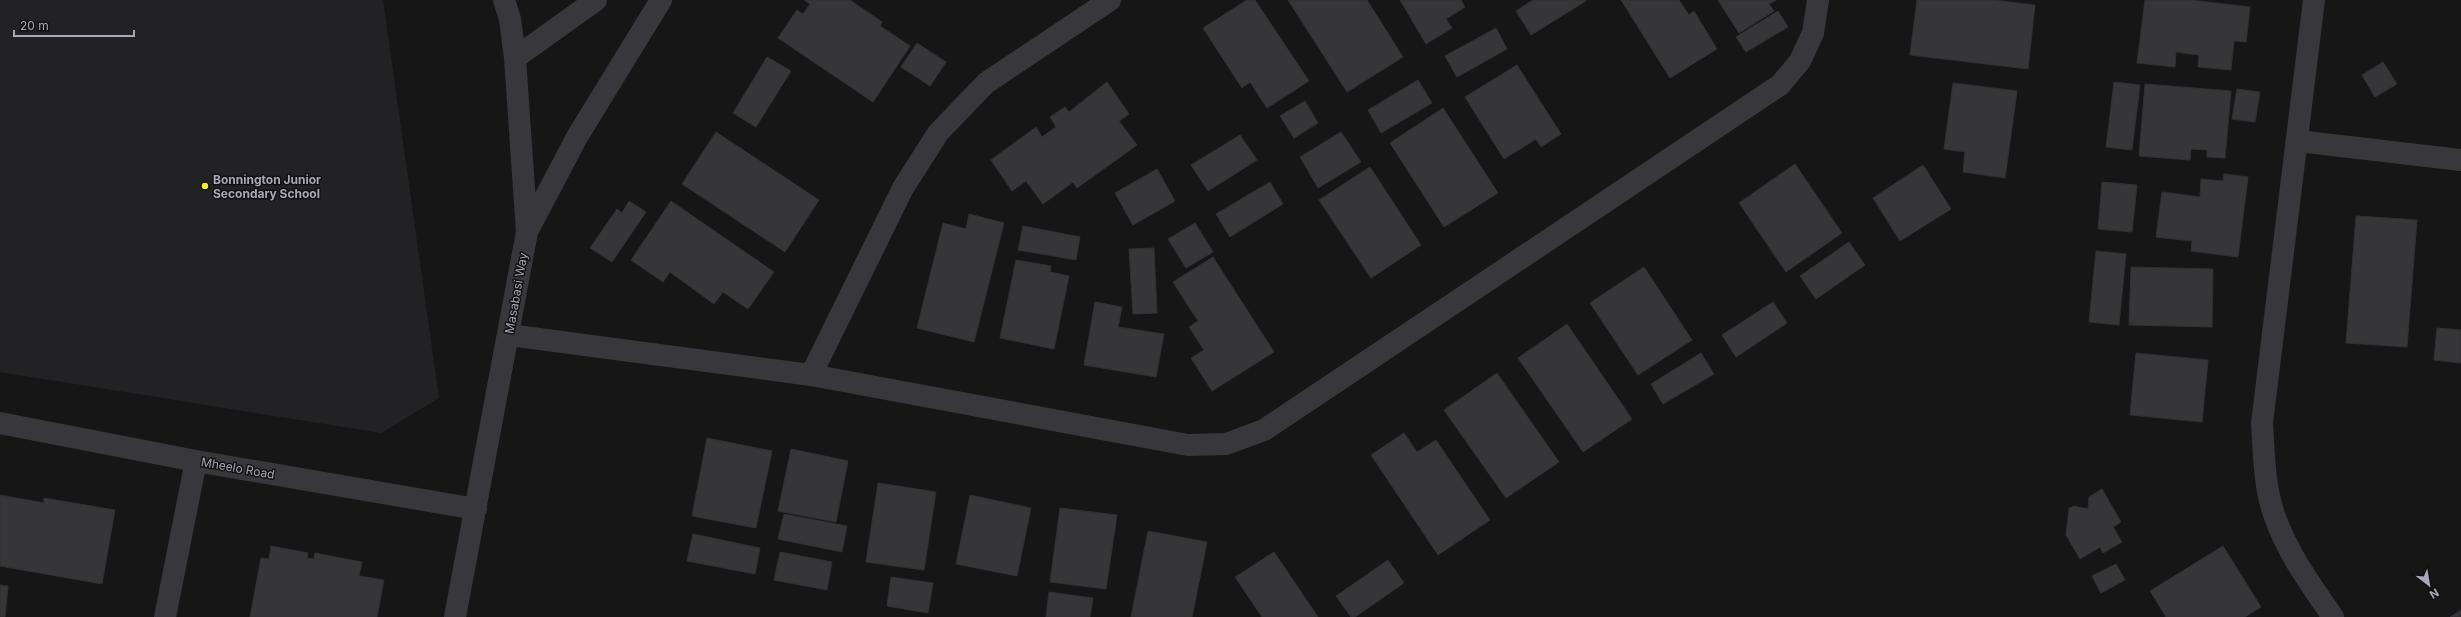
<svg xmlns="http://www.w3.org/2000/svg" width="2461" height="617" viewBox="0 0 2461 617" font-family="Inter,sans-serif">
  <rect width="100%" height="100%" fill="#161617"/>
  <!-- built -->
  <path fill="#222224" d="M0 0H383L439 398 381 433 0 372Z"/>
  <!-- building -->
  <path fill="#363639" stroke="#313033" d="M804 0H850L882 22 880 26 910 46 873 102 778 38 797 10 803 14 810 4Z
    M1247 0H1255L1309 81 1267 108 1250 82 1242 88 1203 28Z
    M1288 0H1367L1403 57 1347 92Z
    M1400 0H1461L1465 7 1446 19 1452 28 1426 44Z
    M1533 0H1586V1L1531 35 1516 11Z
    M1621 0H1679L1689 15 1694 11 1717 49 1670 78Z
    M1718 0H1776L1769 4 1774 11 1739 33Z
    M1917 0H1993L2035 5 2028 69 1910 55Z
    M2145 0H2191L2250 7 2246 42 2234 41 2231 70 2198 67 2199 55 2176 52 2175 67 2137 63Z
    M1778 11 1788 27 1746 52 1736 37Z
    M1496 28 1507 49 1457 77 1445 56Z
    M917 43 946 62 930 86 901 67Z
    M767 57 791 71 756 127 733 113Z
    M2383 62 2397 84 2375 97 2362 75Z
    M1517 65 1561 134 1541 147 1536 139 1504 159 1465 97Z
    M1418 80 1432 103 1381 133 1368 110Z
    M1107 82 1129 114 1119 121 1137 145 1077 188 1073 182 1043 204 1026 181 1012 191 991 160 1036 127 1042 137 1056 127 1050 117 1065 107 1069 112Z
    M2114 82 2140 85 2132 150 2106 147Z
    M1953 83 2017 91 2005 178 1963 172 1965 152 1944 149Z
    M2145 84 2231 91 2225 158 2207 157V150L2191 149 2190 160 2139 156Z
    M2237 89 2260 92 2255 122 2232 119Z
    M1305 101 1318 123 1294 138 1280 116Z
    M1443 108 1498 193 1444 227 1390 143Z
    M716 132 819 200 785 252 682 184Z
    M1341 132 1361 162 1318 188 1300 157Z
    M1240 135 1257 160 1208 191 1191 165Z
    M1795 164 1842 233 1786 272 1739 203Z
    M1923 165 1951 209 1900 241 1873 198Z
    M1370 167 1421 245 1371 278 1319 200Z
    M1157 169 1175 201 1133 225 1115 193Z
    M2224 174 2248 177 2238 257 2191 251 2192 241 2156 237 2162 192 2200 197 2201 179 2223 181Z
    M1270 182 1283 204 1230 237 1216 214Z
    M2102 182 2137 185 2132 232 2098 229Z
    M629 201 646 212 612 262 590 248 617 209 622 213Z
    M671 201 774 272 748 309 723 292 714 304 670 272 663 282 631 260Z
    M969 214 1004 223 974 342 917 328 943 223 966 229Z
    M2356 216 2417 220 2407 347 2346 343Z
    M1195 223 1213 252 1186 268 1168 239Z
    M1023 226 1080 237 1076 260 1018 250Z
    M1849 242 1865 265 1816 299 1800 276Z
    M1154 248 1157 313 1133 314 1129 249Z
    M2096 251 2126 254 2119 325 2089 322Z
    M1213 257 1274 352 1212 391 1191 358 1204 350 1189 327 1198 321 1173 282Z
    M1016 260 1051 266 1050 272 1069 276 1054 349 1000 338Z
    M1644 267 1692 340 1638 375 1590 303Z
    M2131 267 2213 269 2212 327 2129 325Z
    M1095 302 1122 307 1118 327 1164 334 1156 377 1084 365Z
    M1773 302 1787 323 1736 357 1722 335Z
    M1567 324 1632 419 1583 452 1518 358Z
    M2437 328 2461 330V363L2434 360Z
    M1701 353 1714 374 1663 404 1651 384Z
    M2136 353 2208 360 2202 422 2130 415Z
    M1497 373 1559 462 1506 498 1444 410Z
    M1404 433 1417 452 1436 440 1490 520 1438 555 1371 455Z
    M707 438 772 451 756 528 692 516Z
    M791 449 848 461 836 522 778 511Z
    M878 483 936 492 924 570 866 562Z
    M2102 489 2121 522 2113 527 2122 542 2103 553 2100 547 2080 559 2066 535 2069 508 2074 506 2088 509 2089 497Z
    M0 495 44 503V498L115 510 102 584 0 566Z
    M970 495 1031 508 1017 576 956 564Z
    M1060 508 1117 515 1106 589 1050 582Z
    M784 514 847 526 842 552 778 539Z
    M1148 531 1207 542 1192 617H1131Z
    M693 534 760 548 755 574 687 561Z
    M271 546 308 553 307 558 314 559 315 553 362 562 359 576 384 580 377 617H250L261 558 269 559Z
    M2223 546 2261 607 2245 617H2166L2150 591Z
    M780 552 832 562 827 590 774 580Z
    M1274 552 1318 617H1262L1235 577Z
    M1388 560 1404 583 1355 617H1351L1336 596Z
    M2116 564 2125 580 2101 593 2092 576Z
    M891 577 933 583 928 613 887 606Z
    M0 585 8 586 5 617H0Z
    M1049 592 1093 598 1090 617H1046Z
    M2461 610V617H2450Z"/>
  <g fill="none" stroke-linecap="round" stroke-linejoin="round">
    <!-- street -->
    <path stroke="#38373c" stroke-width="22" d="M504 0 510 19 515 58 527 232
      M2314 0 2262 423C2264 453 2264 488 2275 517 2288 554 2311 585 2333 617
      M515 58 596 0
      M2298 141 2461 160
      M509 335 811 375 1188 445 1226 444 1264 430 1780 85 1800 61 1813 33 1818 0
      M811 375 903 188 938 133 986 83 1110 0
      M0 423 196 461 476 509
      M165 617 196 461
      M455 617 527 232 577 137 661 0"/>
  </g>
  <!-- markers -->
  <circle fill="#eeec36" stroke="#111112" stroke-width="1.5" cx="205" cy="186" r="4"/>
  <g text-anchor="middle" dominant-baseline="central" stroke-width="3" stroke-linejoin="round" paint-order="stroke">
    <!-- poi labels -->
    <g font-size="12" font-weight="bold" fill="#a8a8b7" stroke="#111112" text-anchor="start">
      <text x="213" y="179">Bonnington Junior<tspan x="213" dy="14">Secondary School</tspan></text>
    </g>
    <!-- street labels -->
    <g font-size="12" fill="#a8a8b7" stroke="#111112">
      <text transform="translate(516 293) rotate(-80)">Masabasi Way</text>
      <text transform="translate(238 468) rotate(10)">Mheelo Road</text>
    </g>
  </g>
  <!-- north arrow -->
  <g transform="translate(2429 585) rotate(149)" stroke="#111112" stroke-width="3" paint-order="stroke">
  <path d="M0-3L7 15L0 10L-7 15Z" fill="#a8a8b7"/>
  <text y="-6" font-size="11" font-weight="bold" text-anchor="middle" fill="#a8a8b7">N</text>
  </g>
  <!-- scale -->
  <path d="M14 30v6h120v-6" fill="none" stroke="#a8a8b7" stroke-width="2"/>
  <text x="20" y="30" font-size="12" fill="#a8a8b7" stroke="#111112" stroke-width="3" paint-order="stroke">20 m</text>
</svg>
